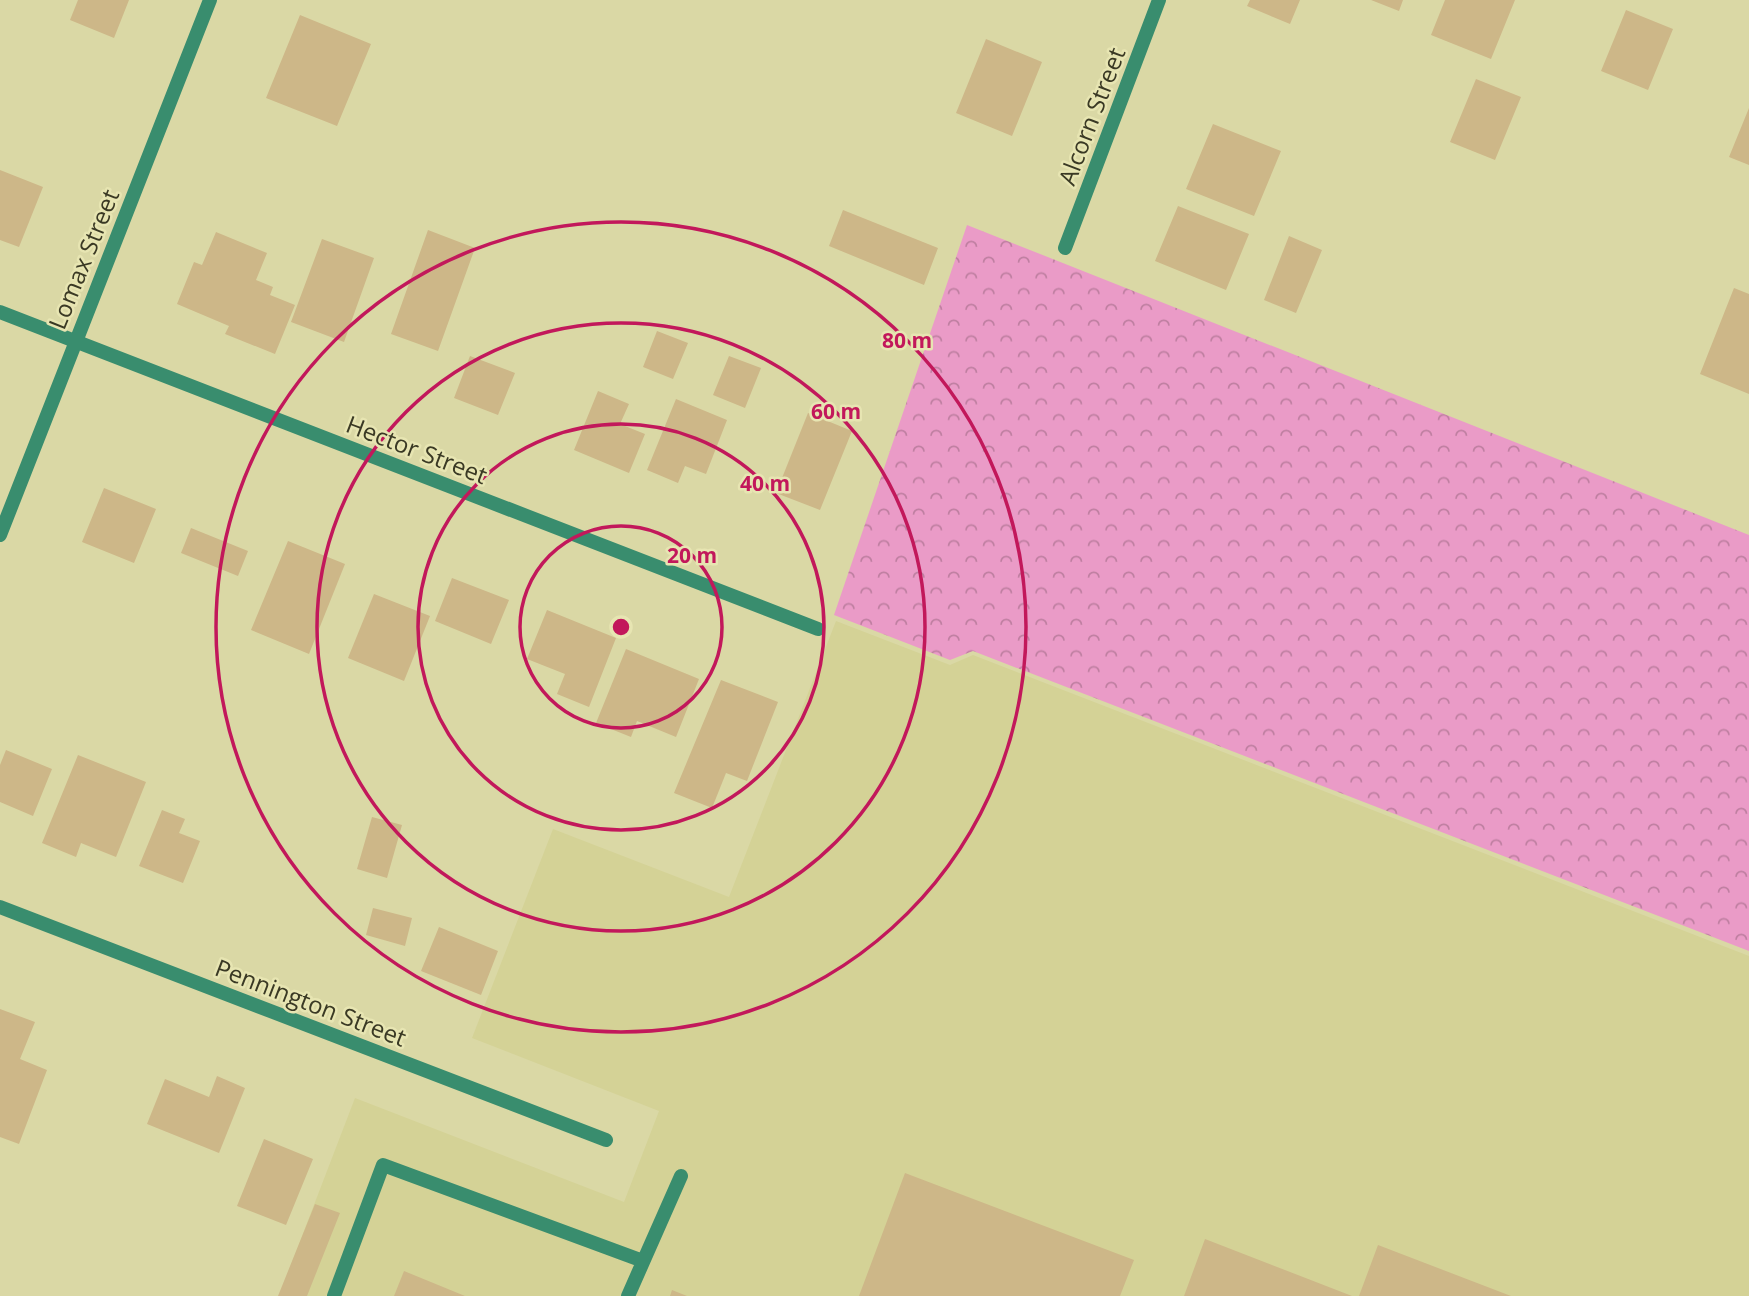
<svg xmlns="http://www.w3.org/2000/svg" width="1749" height="1296" viewBox="0 0 1749 1296" font-family="'Open Sans',sans-serif">
  <defs>
    <pattern id="forest-crowns" width="20" height="18" patternUnits="userSpaceOnUse" patternTransform="scale(1.75)"><rect width="20" height="18" fill="#ea9bc7"/><path d="M2 6a3 3 0 1 1 6 0M12 15a3 3 0 1 1 6 0" fill="none" stroke="#bf7fa1"/></pattern>
  </defs>
  <rect width="100%" height="100%" fill="#dad8a5"/>
  <!-- built -->
  <path fill="#d4d296" d="M836 621 950 665 973 655 1749 956V1296H279L355 1098 624 1202 659 1111 472 1038 553 829 729 897Z"/>
  <!-- forest -->
  <path fill="url(#forest-crowns)" d="M967 225 1749 535V951L973 651 950 660 834 615Z"/>
  <!-- building -->
  <path fill="#cdb788" d="M78 0H129L114 38 70 20Z
    M1250 0H1300L1290 24 1247 6Z
    M1371 0H1403L1399 11Z
    M1445 0H1515L1491 59 1431 35Z
    M1626 10 1673 29 1648 90 1601 71Z
    M300 15 371 44 337 126 266 98Z
    M986 39 1042 62 1012 136 956 113Z
    M1476 79 1521 97 1495 160 1450 142Z
    M1749 108V165L1729 157Z
    M1213 124 1281 151 1254 216 1186 189Z
    M0 170 43 187 19 247 0 240Z
    M1178 206 1249 234 1226 290 1155 261Z
    M843 210 938 248 924 285 829 246Z
    M428 230 475 248 438 351 391 334Z
    M216 232 267 253 256 280 273 287 270 295 295 305 275 354 225 334 229 326 177 304 194 262 202 265Z
    M1289 236 1322 250 1296 313 1264 300Z
    M322 239 374 258 344 342 291 322Z
    M1734 288 1749 294V394L1700 374Z
    M657 331 688 343 673 379 643 367Z
    M470 356 515 373 498 415 454 398Z
    M729 356 761 368 745 408 713 395Z
    M598 391 629 404 620 424 645 434 629 473 574 450Z
    M676 399 727 420 706 474 685 466 678 483 647 470Z
    M808 413 852 431 820 510 776 493Z
    M104 488 156 509 134 563 82 542Z
    M191 528 248 551 238 576 181 553Z
    M288 541 345 564 309 654 251 630Z
    M452 578 509 600 491 644 435 621Z
    M374 594 430 616 404 681 348 658Z
    M547 610 616 638 589 707 557 694 565 674 527 659Z
    M626 649 699 679 676 737 637 721 631 737 596 723Z
    M721 680 778 702 747 781 726 773 712 808 674 793Z
    M6 750 52 769 33 816 0 802V765Z
    M78 755 146 782 116 857 81 843 76 857 42 843Z
    M162 810 185 819 179 833 200 841 183 883 139 866Z
    M372 817 402 825 387 878 357 869Z
    M373 908 412 918 405 946 366 935Z
    M439 927 498 951 481 995 421 971Z
    M0 1009 35 1022 20 1059 47 1070 19 1144 0 1137Z
    M217 1076 245 1088 219 1153 147 1124 165 1079 209 1097Z
    M264 1139 313 1159 286 1225 237 1206Z
    M905 1173 1134 1260 1120 1296H859Z
    M315 1204 340 1213 307 1296H278Z
    M1205 1239 1352 1296H1184Z
    M1378 1245 1511 1296H1359Z
    M404 1271 465 1296H394Z
    M672 1290 687 1296H670Z"/>
  <g fill="none" stroke-linecap="round" stroke-linejoin="round">
    <!-- lane -->
    <path stroke="#398d6e" stroke-width="14" d="M334 1296 383 1165 643 1261
      M628 1296 681 1176"/>
    <!-- street -->
    <path stroke="#398d6e" stroke-width="14" d="M1065 248 1159 0
      M0 312 818 629
      M0 535 210 0
      M0 907 606 1140"/>
  </g>
  <!-- distance rings -->
  <g fill="none" stroke="#c2185b" stroke-width="3.5">
    <circle cx="621" cy="627" r="101"/>
    <circle cx="621" cy="627" r="203"/>
    <circle cx="621" cy="627" r="304"/>
    <circle cx="621" cy="627" r="405"/>
  </g>
  <g text-anchor="middle" dominant-baseline="central" stroke-width="5" stroke-linejoin="round" paint-order="stroke">
    <!-- street labels -->
    <g font-size="24" fill="#3a3924" stroke="#e7e5b2">
      <text transform="translate(1091 116) rotate(-69)">Alcorn Street</text>
      <text transform="translate(83 259) rotate(-68)">Lomax Street</text>
      <text transform="translate(417 449) rotate(21)">Hector Street</text>
      <text transform="translate(311 1002) rotate(21)">Pennington Street</text>
    </g>
  </g>
  <circle cx="621" cy="627" r="10" fill="#c2185b" stroke="#e7e5b2" stroke-width="3.5"/>
  <g font-size="21" text-anchor="middle" font-weight="bold" fill="#c2185b" stroke="#e7e5b2" stroke-width="5" stroke-linejoin="round" paint-order="stroke">
    <text x="907" y="348">80 m</text>
    <text x="836" y="419">60 m</text>
    <text x="765" y="491">40 m</text>
    <text x="692" y="563">20 m</text>
  </g>
</svg>
